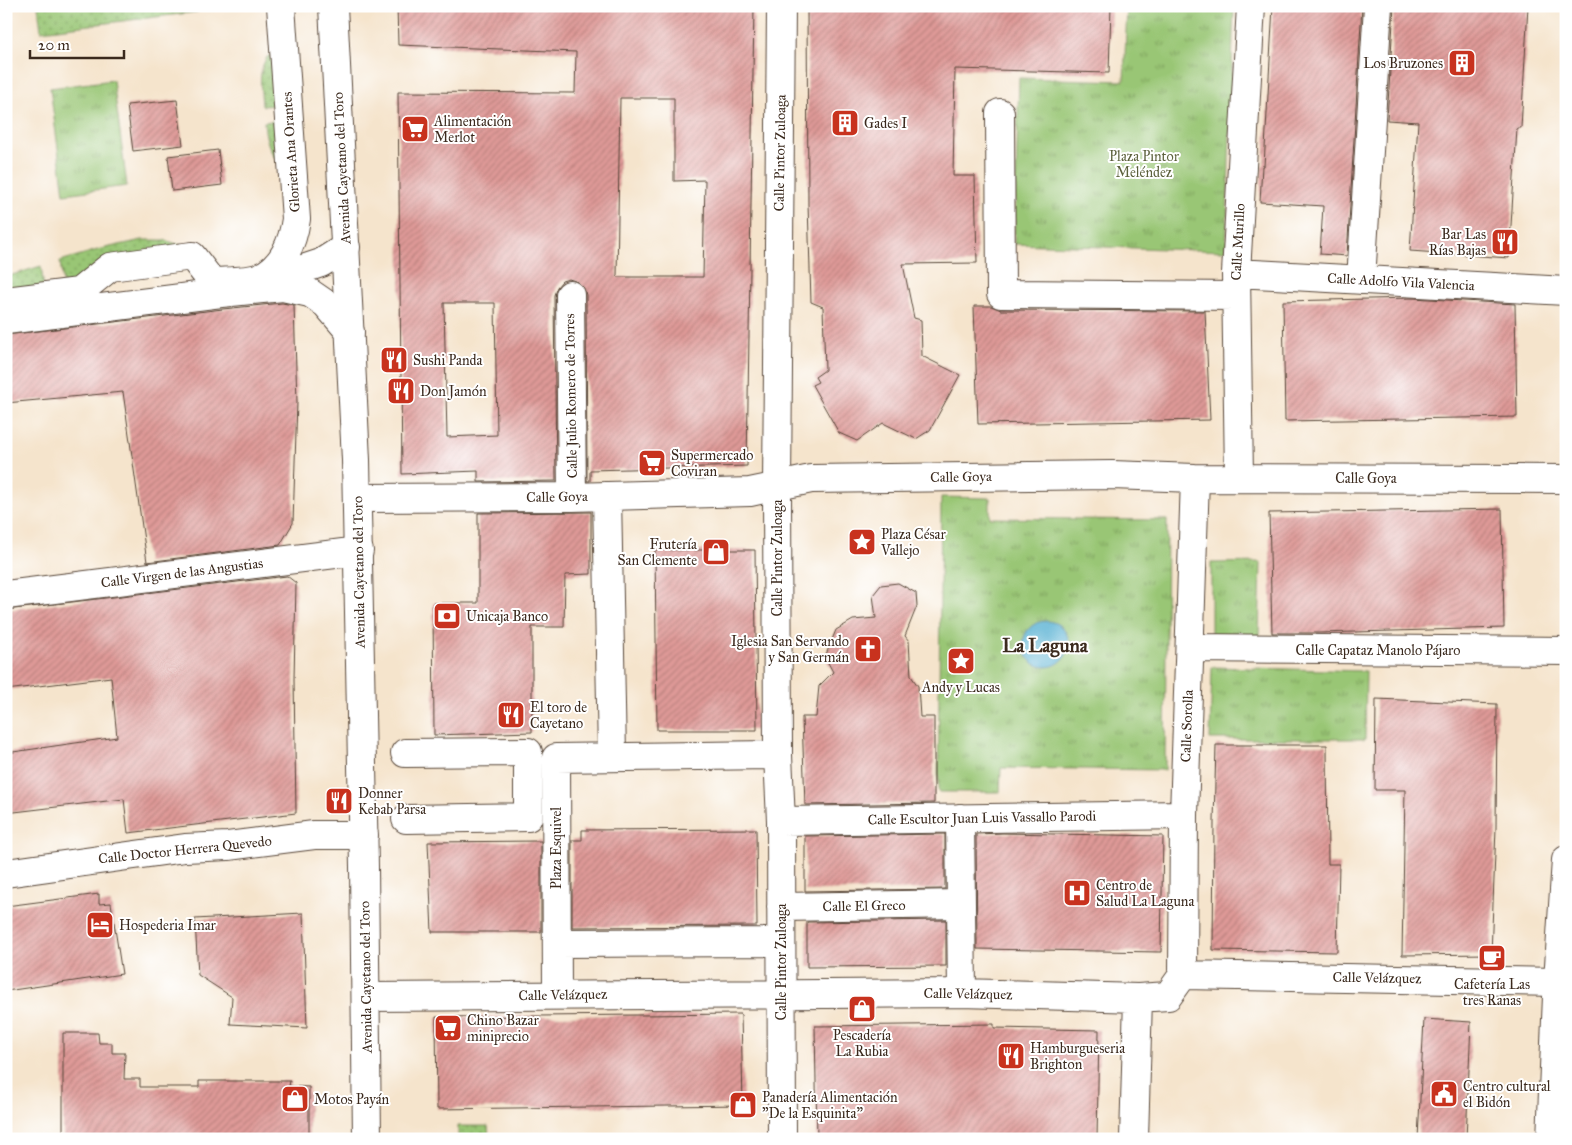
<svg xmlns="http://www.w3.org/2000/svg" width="1572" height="1145" viewBox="0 0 1572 1145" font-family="'IM FELL Great Primer',serif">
  <defs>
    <pattern id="park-tufts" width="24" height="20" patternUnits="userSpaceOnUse" patternTransform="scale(1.25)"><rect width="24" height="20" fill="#99c674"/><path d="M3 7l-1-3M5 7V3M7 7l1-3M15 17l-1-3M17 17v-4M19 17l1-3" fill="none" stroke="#7ea15f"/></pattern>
    <pattern id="garden-dots" width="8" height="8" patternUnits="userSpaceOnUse" patternTransform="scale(1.25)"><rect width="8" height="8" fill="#99c674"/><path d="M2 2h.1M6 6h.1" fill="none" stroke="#7ea15f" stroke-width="1.8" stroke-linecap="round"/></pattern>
    <pattern id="building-hatch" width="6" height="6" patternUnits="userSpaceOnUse" patternTransform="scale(1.25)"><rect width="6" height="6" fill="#df9a98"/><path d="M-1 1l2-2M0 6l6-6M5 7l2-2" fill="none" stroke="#b67e7b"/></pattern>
  </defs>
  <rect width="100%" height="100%" fill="#fff"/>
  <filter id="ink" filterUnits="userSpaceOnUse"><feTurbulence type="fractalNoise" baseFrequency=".02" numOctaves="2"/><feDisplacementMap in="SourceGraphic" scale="10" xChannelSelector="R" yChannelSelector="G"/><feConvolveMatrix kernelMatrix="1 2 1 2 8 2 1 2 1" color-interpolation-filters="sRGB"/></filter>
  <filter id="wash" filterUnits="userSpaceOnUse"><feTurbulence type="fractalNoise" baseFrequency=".0096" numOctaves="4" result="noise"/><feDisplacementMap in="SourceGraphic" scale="20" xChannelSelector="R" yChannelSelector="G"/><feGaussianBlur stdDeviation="1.12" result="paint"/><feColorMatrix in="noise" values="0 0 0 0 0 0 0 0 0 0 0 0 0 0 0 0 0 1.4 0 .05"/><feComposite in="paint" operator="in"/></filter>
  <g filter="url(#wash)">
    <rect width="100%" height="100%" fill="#f5e4cc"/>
    <!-- park -->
    <path fill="url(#park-tufts)" stroke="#6a7849" d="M1127 6H1234L1226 251 1014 244 1019 78 1124 81Z
      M113 80 127 186 64 194 50 88Z
      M941 497 990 498V518L1167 520 1165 770 1001 768 1000 792H938Z
      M1261 562 1259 635 1211 638V563Z
      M1212 667 1366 671 1365 739H1210Z"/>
    <!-- garden -->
    <path fill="url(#garden-dots)" stroke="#6a7849" d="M38 6H205L197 12 41 31Z
      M284 52 293 172C273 167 265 140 264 122L280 120 279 105 262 106C261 88 257 71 268 56Z
      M142 240H164L184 246 64 294 60 261 101 249Z
      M41 266 45 296 6 301V277Z
      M458 1126H488L489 1139H458Z"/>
    <!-- water -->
    <path fill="#53afd1" stroke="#476c78" d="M1023 644a23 23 0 1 1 46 0a23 23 0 1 1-46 0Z"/>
    <g id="blocks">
      <!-- building -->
      <path fill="url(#building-hatch)" fill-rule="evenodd" d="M397 6H754L747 466 590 470V481H587L586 295 584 288 578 282 569 279 562 281 557 287 554 295 556 481 478 482V471L402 474 398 92 575 93 576 52 398 45ZM620 98H674V181L705 180 703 277H617ZM444 303H495L497 435 447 437Z
        M807 6H1111L1109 73 955 69 953 176H975L977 263 903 264 914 318 921 320 922 356 960 375 930 430 916 439 883 423 857 441 839 433 812 385 818 382 815 377 825 370 823 307 811 302 808 204Z
        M1273 6H1362L1347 256 1320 254 1323 206 1260 202 1262 166H1264Z
        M1394 6H1528L1521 128H1517L1509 258 1410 251 1418 122 1387 120Z
        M177 100 183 145 133 151 127 105Z
        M218 150 222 185 172 191 168 156Z
        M1413 298 1515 304 1517 417 1285 421 1283 301Z
        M282 303 294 305 297 402 293 523 280 545 147 562 123 392 6 403V335L223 309Z
        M974 306H991L1001 310 1205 311 1210 420 978 424Z
        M1502 509 1504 628 1318 633H1272L1269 513Z
        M591 512V574L565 575 564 627H532V732L434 735 433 603H478V513Z
        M655 550H755L757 730H657Z
        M287 576 296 583 294 679 296 813 128 833 124 799 6 813V753L117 737 111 677 6 690V610Z
        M898 583 916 593 917 606 905 636 909 641 911 676 918 686 920 717H934V803L805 805 802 717H816L819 686 833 672 825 657 836 630 853 620 876 618 873 595 881 585Z
        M1376 699 1497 704 1496 828 1491 954 1402 955 1405 790H1375Z
        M1216 745H1327L1328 864H1339L1337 952 1213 950 1214 822Z
        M756 829 757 926 572 927V840H582V830Z
        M1003 833 1163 836 1161 952 977 949 976 834Z
        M945 834V889L805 891V836Z
        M541 841V932H432L428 842Z
        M99 894V904L111 903 122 974 6 991V906Z
        M303 913 307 1028 230 1024 232 997 198 975 195 919Z
        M946 920V966L807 967V922Z
        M741 1014 743 1105 437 1109 436 1017Z
        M1424 1019 1471 1022 1466 1139H1418Z
        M994 1024V1028L1099 1030 1097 1139 817 1138 815 1026Z
        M63 1033H98L99 1043H112V1053H125L124 1079H140V1087H199V1081H290L289 1086 309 1087V1139H63Z"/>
    </g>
  </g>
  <g filter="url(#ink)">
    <use href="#blocks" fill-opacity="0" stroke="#574638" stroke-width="1"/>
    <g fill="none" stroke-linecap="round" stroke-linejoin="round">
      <defs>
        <path id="minor" d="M781 6 777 486 778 755 781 821 782 1139
          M1000 113 1001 294 1236 296
          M1236 273 1566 291
          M276 278 321 263 346 247
          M1361 280 1378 6
          M570 295 572 497
          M6 301 79 292 110 267 192 256 212 282C226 281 248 282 260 277 283 268 293 241 296 219L281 6
          M6 320 221 293 283 287 310 293 326 304 350 332
          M1239 478 1236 273 1251 6
          M607 496 612 756
          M357 498 572 497 750 492 811 479 1112 475 1195 478 1566 479
          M6 595 359 551
          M1190 648 1566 651
          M405 753 528 752V817L406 819
          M960 818 962 993
          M781 821 1184 815
          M6 873 185 848 228 846 314 835H364
          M781 907 961 904
          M557 943 781 942
          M1183 975 1184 815 1195 478
          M1183 975 1558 982
          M557 995 556 758 778 755
          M366 997 962 993 1138 998 1168 996 1183 975
          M1134 1139 1138 998"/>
        <path id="major" d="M333 6 356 460 364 867 367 1139
          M1551 1139 1557 996 1566 860"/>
      </defs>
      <!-- minor casing -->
      <use href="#minor" stroke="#574638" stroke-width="30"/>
      <!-- major casing -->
      <use href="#major" stroke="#574638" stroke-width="30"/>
      <!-- minor -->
      <use href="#minor" stroke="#fff" stroke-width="28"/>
      <!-- major -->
      <use href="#major" stroke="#fff" stroke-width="28"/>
    </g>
  </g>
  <!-- icons -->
  <defs>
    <symbol id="building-square" viewBox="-11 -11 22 22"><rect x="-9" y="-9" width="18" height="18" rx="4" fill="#c8321e" stroke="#fff"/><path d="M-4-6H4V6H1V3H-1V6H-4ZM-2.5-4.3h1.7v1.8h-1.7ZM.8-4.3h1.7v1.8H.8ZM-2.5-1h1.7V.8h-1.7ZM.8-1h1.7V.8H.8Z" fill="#fff"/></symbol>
    <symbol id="supermarket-square" viewBox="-11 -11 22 22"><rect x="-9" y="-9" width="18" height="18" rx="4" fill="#c8321e" stroke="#fff"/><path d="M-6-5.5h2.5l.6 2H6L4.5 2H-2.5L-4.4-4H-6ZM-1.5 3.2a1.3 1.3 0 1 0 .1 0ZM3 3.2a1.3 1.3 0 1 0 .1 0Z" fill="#fff"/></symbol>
    <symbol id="restaurant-square" viewBox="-11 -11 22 22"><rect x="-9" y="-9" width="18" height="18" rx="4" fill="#c8321e" stroke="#fff"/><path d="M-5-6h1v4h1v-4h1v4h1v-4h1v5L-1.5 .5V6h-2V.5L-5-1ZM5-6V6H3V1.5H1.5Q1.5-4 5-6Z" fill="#fff"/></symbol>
    <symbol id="sight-square" viewBox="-11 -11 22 22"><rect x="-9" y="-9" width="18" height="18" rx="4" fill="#c8321e" stroke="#fff"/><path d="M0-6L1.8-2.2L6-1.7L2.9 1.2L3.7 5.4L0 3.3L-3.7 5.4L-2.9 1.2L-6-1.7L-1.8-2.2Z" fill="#fff"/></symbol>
    <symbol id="shop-square" viewBox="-11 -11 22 22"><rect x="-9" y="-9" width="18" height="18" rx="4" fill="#c8321e" stroke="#fff"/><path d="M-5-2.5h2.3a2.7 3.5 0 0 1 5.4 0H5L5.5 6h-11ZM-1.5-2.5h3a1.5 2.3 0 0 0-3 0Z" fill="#fff"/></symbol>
    <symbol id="bank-square" viewBox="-11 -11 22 22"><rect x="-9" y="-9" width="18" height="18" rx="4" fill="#c8321e" stroke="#fff"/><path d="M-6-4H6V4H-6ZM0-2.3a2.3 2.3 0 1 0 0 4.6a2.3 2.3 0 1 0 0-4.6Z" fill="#fff"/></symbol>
    <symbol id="church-square" viewBox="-11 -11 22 22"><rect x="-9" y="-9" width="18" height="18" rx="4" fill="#c8321e" stroke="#fff"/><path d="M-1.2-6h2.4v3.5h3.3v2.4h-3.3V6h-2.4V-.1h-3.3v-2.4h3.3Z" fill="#fff"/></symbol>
    <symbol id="hospital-square" viewBox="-11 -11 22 22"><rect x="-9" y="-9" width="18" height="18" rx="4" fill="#c8321e" stroke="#fff"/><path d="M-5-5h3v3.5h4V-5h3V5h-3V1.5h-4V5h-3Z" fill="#fff"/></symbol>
    <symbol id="hotel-square" viewBox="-11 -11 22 22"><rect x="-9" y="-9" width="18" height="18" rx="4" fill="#c8321e" stroke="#fff"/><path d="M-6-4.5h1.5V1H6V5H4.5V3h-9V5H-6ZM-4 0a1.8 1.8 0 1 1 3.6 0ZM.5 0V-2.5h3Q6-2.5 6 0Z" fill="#fff"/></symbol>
    <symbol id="cafe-square" viewBox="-11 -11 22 22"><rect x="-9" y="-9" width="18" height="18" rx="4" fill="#c8321e" stroke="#fff"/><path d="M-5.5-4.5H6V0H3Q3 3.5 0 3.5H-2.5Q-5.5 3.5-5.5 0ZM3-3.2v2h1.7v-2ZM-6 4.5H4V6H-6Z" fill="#fff"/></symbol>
    <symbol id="civic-square" viewBox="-11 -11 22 22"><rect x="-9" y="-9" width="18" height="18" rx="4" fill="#c8321e" stroke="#fff"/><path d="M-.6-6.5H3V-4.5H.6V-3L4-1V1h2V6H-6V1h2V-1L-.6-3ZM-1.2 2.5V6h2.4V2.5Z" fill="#fff"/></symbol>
  </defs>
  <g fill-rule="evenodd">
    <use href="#building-square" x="1446" y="47" width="32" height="32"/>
    <use href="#building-square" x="829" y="107" width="32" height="32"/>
    <use href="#supermarket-square" x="399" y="113" width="32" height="32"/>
    <use href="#restaurant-square" x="1489" y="226" width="32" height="32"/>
    <use href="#restaurant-square" x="378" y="344" width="32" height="32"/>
    <use href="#restaurant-square" x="385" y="375" width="32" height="32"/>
    <use href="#supermarket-square" x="636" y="447" width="32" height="32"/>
    <use href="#sight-square" x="846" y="526" width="32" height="32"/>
    <use href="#shop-square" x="700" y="536" width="32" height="32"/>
    <use href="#bank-square" x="431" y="600" width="32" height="32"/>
    <use href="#church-square" x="852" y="633" width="32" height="32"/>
    <use href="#sight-square" x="945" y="645" width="32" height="32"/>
    <use href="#restaurant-square" x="495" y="699" width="32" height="32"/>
    <use href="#restaurant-square" x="323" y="785" width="32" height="32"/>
    <use href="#hospital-square" x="1061" y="877" width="32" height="32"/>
    <use href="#hotel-square" x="84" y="909" width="32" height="32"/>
    <use href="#cafe-square" x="1476" y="942" width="32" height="32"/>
    <use href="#shop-square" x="846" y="993" width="32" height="32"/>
    <use href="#supermarket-square" x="432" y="1012" width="32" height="32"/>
    <use href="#restaurant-square" x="995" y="1040" width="32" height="32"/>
    <use href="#civic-square" x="1428" y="1078" width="32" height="32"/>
    <use href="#shop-square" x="279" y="1083" width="32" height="32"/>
    <use href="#shop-square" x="727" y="1089" width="32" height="32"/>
  </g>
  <g text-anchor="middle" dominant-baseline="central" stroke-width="4" stroke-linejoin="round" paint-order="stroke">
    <!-- poi labels -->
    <g font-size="14" fill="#3b2a1e" stroke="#fff" text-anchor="start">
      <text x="1443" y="63" text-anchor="end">Los Bruzones</text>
      <text x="434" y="121">Alimentación<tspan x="434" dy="16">Merlot</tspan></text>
      <text x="864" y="123">Gades I</text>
      <text x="1486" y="234" text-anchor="end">Bar Las<tspan x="1486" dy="16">Rías Bajas</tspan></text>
      <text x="413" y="360">Sushi Panda</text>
      <text x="420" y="391">Don Jamón</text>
      <text x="671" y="455">Supermercado<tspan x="671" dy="16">Coviran</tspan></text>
      <text x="881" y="534">Plaza César<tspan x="881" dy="16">Vallejo</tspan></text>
      <text x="697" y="544" text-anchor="end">Frutería<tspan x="697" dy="16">San Clemente</tspan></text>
      <text x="466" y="616">Unicaja Banco</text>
      <text x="849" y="641" text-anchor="end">Iglesia San Servando<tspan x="849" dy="16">y San Germán</tspan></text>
      <text x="961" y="687" text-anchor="middle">Andy y Lucas</text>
      <text x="530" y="707">El toro de<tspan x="530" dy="16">Cayetano</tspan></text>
      <text x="358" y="793">Donner<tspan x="358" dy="16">Kebab Parsa</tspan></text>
      <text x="1096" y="885">Centro de<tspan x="1096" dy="16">Salud La Laguna</tspan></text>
      <text x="119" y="925">Hospederia Imar</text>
      <text x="1492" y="984" text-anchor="middle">Cafetería Las<tspan x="1492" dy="16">tres Ranas</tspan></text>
      <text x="467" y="1020">Chino Bazar<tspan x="467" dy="16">miniprecio</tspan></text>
      <text x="862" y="1035" text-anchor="middle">Pescadería<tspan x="862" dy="16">La Rubia</tspan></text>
      <text x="1030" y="1048">Hamburgueseria<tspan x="1030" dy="16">Brighton</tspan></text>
      <text x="1463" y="1086">Centro cultural<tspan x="1463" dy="16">el Bidón</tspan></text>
      <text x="762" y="1097">Panadería Alimentación<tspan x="762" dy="16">"De la Esquinita"</tspan></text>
      <text x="314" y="1099">Motos Payán</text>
    </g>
    <!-- street labels -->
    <g font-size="14" fill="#3b2a1e" stroke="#fff">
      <text transform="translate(291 152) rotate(-94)">Glorieta Ana Orantes</text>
      <text transform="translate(780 153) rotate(-89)">Calle Pintor Zuloaga</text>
      <text transform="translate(342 168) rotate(-93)">Avenida Cayetano del Toro</text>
      <text transform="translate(1238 242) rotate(-87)">Calle Murillo</text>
      <text transform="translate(1401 282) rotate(3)">Calle Adolfo Vila Valencia</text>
      <text transform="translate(571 396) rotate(-91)">Calle Julio Romero de Torres</text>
      <text transform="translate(961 477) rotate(-1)">Calle Goya</text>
      <text x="1366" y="478">Calle Goya</text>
      <text transform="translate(557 497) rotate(-1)">Calle Goya</text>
      <text transform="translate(777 558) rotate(-90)">Calle Pintor Zuloaga</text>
      <text transform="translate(359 572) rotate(-91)">Avenida Cayetano del Toro</text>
      <text transform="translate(182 573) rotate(-7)">Calle Virgen de las Angustias</text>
      <text x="1378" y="650">Calle Capataz Manolo Pájaro</text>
      <text transform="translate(1187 726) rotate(-88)">Calle Sorolla</text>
      <text transform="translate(982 818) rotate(-1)">Calle Escultor Juan Luis Vassallo Parodi</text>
      <text transform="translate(556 848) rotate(-90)">Plaza Esquivel</text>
      <text transform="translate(185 850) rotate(-6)">Calle Doctor Herrera Quevedo</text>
      <text transform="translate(864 906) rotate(-1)">Calle El Greco</text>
      <text transform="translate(781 962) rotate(-90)">Calle Pintor Zuloaga</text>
      <text transform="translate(366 977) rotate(-91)">Avenida Cayetano del Toro</text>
      <text transform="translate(1377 978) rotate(1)">Calle Velázquez</text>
      <text transform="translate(968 994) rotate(1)">Calle Velázquez</text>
      <text transform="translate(563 995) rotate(-1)">Calle Velázquez</text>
    </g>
    <!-- park labels -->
    <g font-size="14" fill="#5c613c" stroke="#fff">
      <text x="1144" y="156">Plaza Pintor<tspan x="1144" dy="16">Meléndez</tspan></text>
    </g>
    <!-- district labels -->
    <g font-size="19" font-weight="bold" fill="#3b2a1e" stroke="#fff">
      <text x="1045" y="645">La Laguna</text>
    </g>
  </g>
  <!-- margin -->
  <rect width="1572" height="1145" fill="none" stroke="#fff" stroke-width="25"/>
  <!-- scale -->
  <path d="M30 50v8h94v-8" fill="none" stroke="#3b2a1e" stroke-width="2.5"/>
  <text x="38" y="50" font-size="15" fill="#3b2a1e" stroke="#ffffff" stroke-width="4" paint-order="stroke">20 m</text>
</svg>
